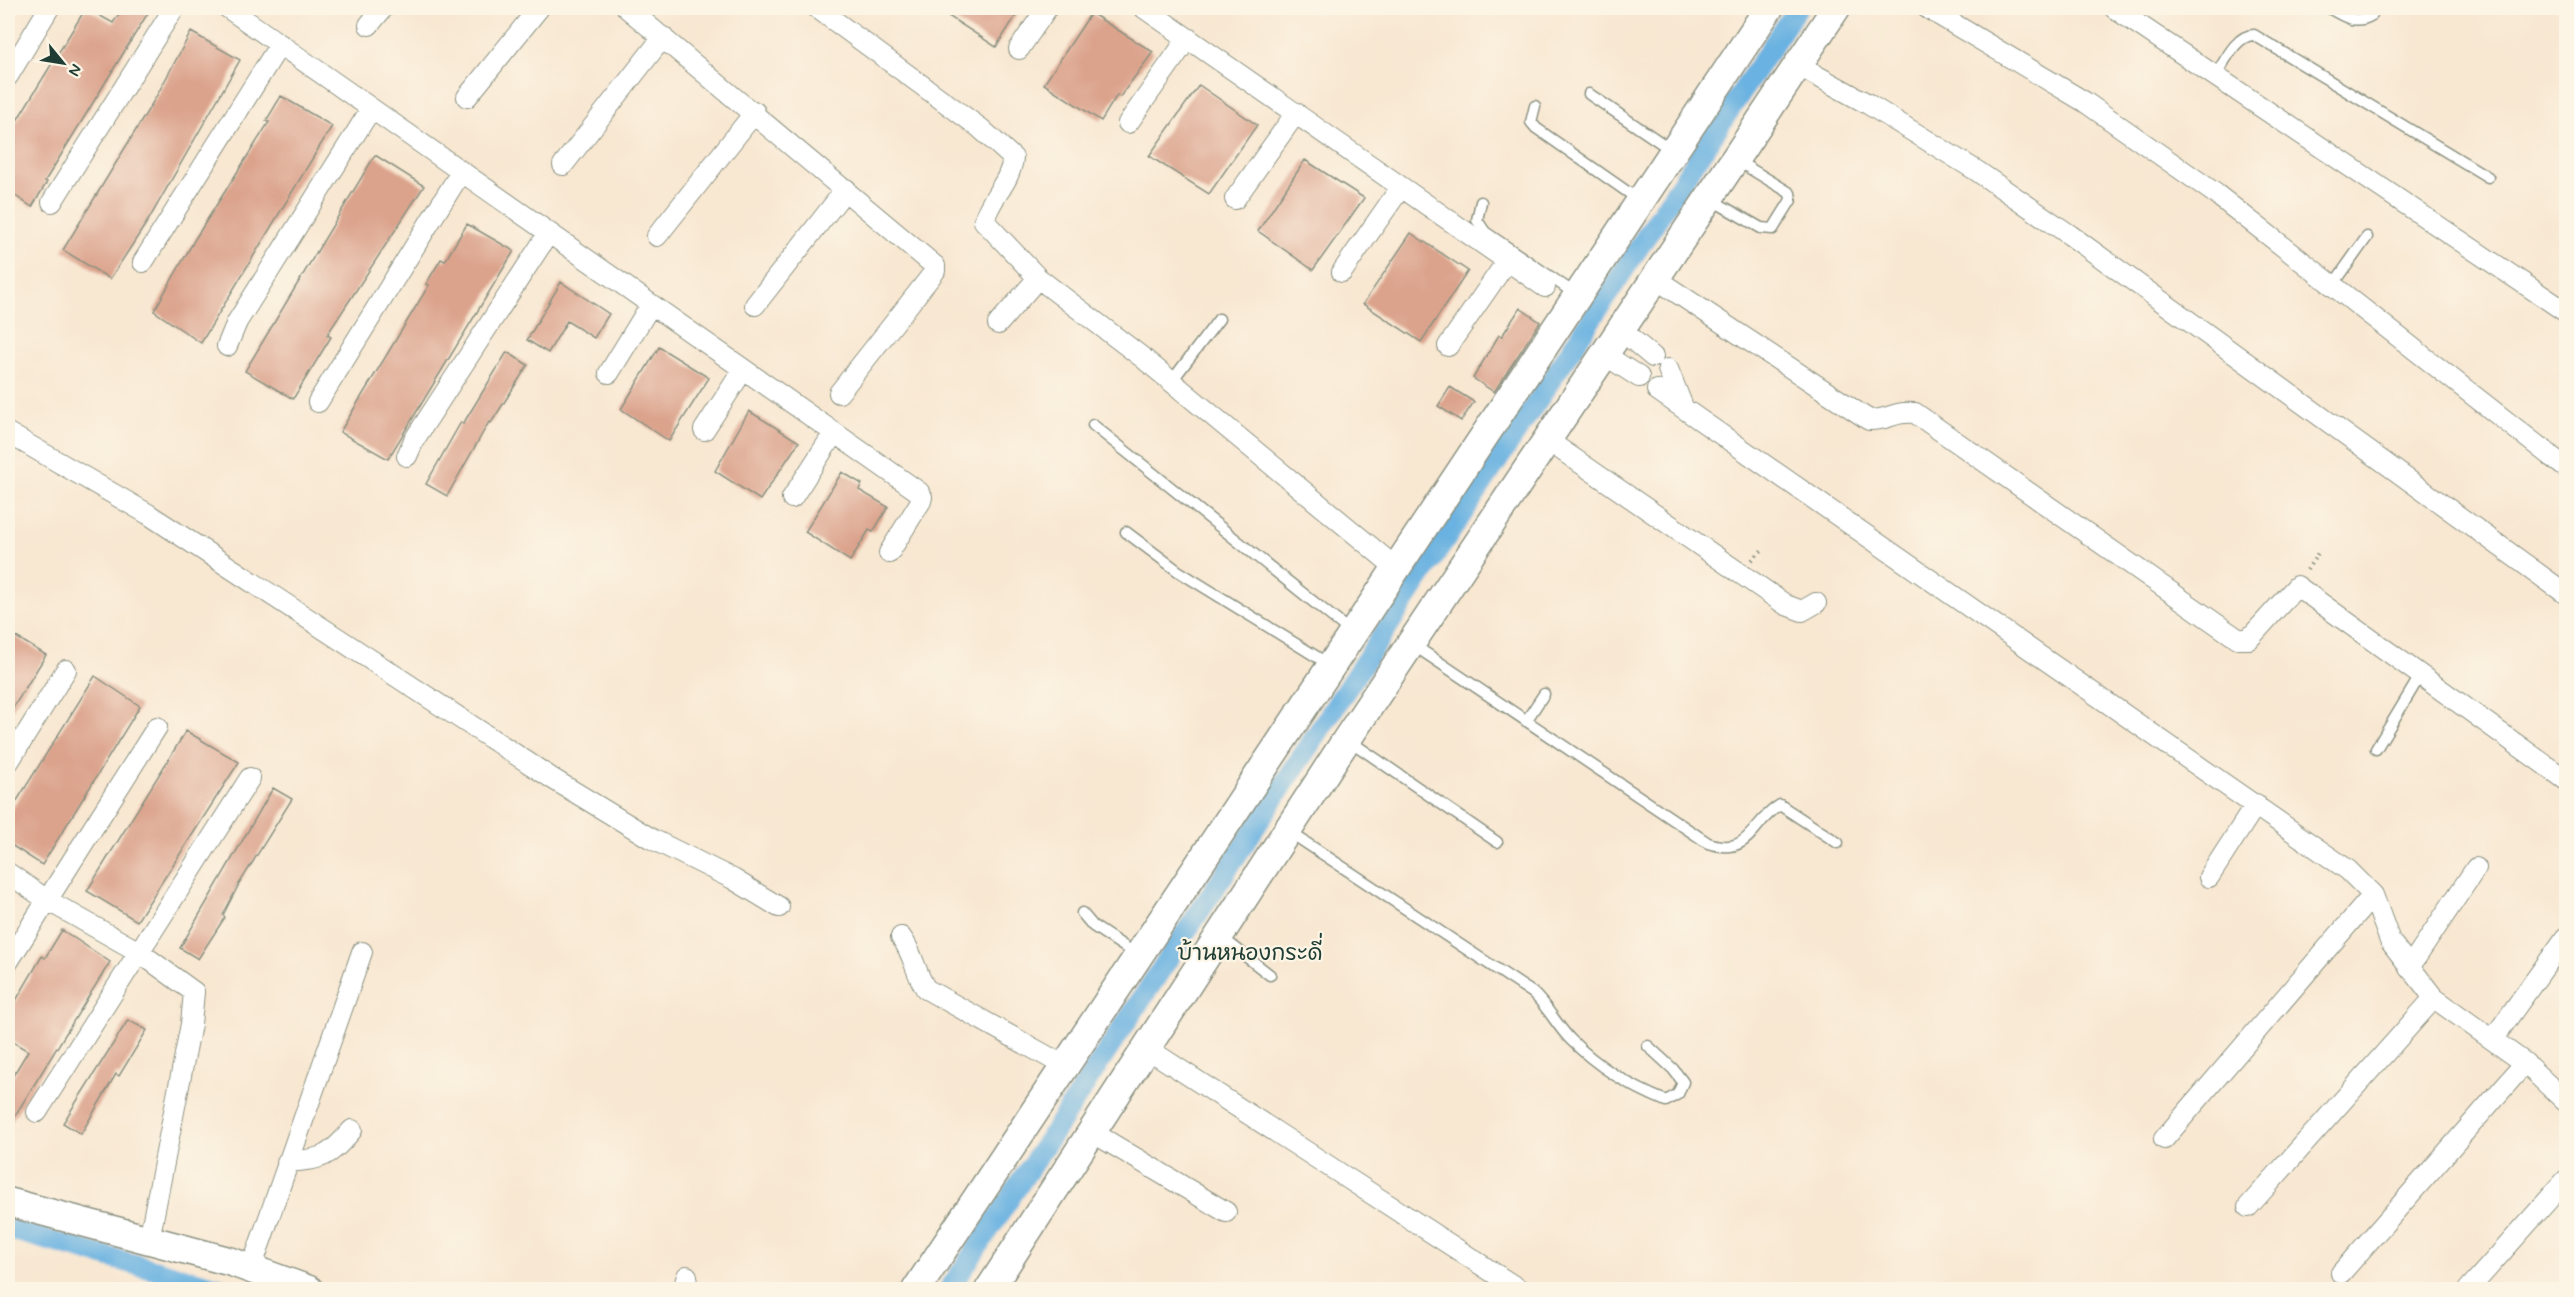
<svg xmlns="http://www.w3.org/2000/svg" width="2574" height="1297" viewBox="0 0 2574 1297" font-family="Mynerve,'Playpen Sans Thai',sans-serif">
  <rect width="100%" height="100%" fill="#fcf5e5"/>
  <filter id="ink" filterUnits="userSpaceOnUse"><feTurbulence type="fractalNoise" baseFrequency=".0167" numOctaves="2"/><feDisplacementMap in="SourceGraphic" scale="12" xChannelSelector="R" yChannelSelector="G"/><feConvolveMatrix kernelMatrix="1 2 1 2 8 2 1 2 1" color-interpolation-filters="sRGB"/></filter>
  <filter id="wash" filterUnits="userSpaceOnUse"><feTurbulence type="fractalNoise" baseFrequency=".008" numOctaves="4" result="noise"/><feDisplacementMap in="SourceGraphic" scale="24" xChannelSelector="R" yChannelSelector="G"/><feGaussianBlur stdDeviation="1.35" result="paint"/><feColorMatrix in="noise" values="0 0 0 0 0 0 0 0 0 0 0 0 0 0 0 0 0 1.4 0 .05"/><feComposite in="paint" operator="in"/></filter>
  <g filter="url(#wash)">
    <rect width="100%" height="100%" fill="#f8e7d1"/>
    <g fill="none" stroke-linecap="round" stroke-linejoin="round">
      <!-- canal -->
      <path stroke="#6ab2e1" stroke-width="21" d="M8 1229 227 1290
        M949 1290 1797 8"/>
    </g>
    <g id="blocks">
      <!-- building -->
      <path fill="#dba38c" d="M86 8 113 23 123 8H151L45 181 47 182 32 207 8 191V135Z
        M936 8H1021L996 47Z
        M1091 13 1153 52 1120 97 1117 95 1101 121 1044 84Z
        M191 32 240 60 149 219 110 279 63 250 156 97Z
        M1199 85 1257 125 1209 194 1149 156Z
        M281 96 332 126 201 343 154 311 195 239 269 122 266 121Z
        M375 155 424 186 327 335 331 337 293 399 245 371Z
        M1305 160 1364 198 1313 270 1258 231Z
        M467 224 514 251 388 459 340 432 429 285 426 284 441 259 445 261Z
        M1411 233 1468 271 1421 342 1363 304Z
        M561 282 609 314 594 338 567 321 548 353 527 340Z
        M1520 308 1540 322 1494 392 1473 378 1499 335 1502 336Z
        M659 347 709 378 669 441 621 409Z
        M507 352 528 365 491 423 489 422 447 496 426 484 461 422 463 424Z
        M1450 387 1474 402 1461 421 1438 406Z
        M749 411 799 442 760 500 715 471Z
        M842 472 862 484 859 490 888 507 873 532 869 530 850 561 805 532Z
        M8 632 46 655 8 716Z
        M95 676 140 706 42 865 8 843V815Z
        M186 731 239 762 137 921 87 891Z
        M273 788 292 799 239 884 223 915 225 917 198 959 180 948Z
        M62 930 110 962 8 1127V1084L28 1051 8 1039V1014L42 956 45 958Z
        M128 1020 147 1030 119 1076 116 1074 81 1134 63 1123Z"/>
    </g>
  </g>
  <g filter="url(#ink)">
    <use href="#blocks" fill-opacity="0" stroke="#8c9282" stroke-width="1.5"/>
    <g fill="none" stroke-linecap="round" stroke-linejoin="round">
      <defs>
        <path id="lane" d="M2329 8C2344 17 2356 25 2372 15L2373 8
          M2216 75C2225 61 2236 35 2254 35L2488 177
          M1589 94 1673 151
          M1535 106 1531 122 1536 128 1639 200
          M1710 199 1761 228 1773 229 1791 200 1790 193 1736 160
          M1481 202 1477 220 1485 232 1577 295
          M2333 285 2367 237
          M1171 382 1219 319
          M1093 425 1351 632
          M1126 532 1178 571 1330 665
          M1412 644 1708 843C1751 857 1750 823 1780 805L1838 843
          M1526 721 1544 694
          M1347 739 1497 842
          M2376 749 2420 676
          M1288 831 1533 993C1548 1007 1557 1026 1571 1040 1598 1067 1631 1087 1666 1101L1678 1094 1683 1082 1673 1069 1648 1046
          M1082 913 1093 926 1137 955
          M1221 937 1270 975"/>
        <path id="street" d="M228 8 919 492 922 497 921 501 889 553
          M627 8 935 266V271L839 393
          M817 8 980 128 1013 158C1010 184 990 197 984 221L1038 278 1143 358 1395 567
          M1144 8 1545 287
          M1927 8 2085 102 2216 194 2566 468
          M2114 8 2566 312
          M369 25 383 8
          M1019 49 1047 8
          M1799 66 1868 104 1977 171 2070 235 2566 594
          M8 76 49 8
          M467 97 539 8
          M1128 123 1188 38
          M563 165 663 37
          M1235 199 1296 113
          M52 202 174 8
          M657 236 755 112
          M143 262 280 44
          M1342 272 1401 187
          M1656 279 1869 420C1890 420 1893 411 1915 413L2238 639H2249L2297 586 2566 780
          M755 305 846 189
          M998 324 1038 278
          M1621 330 1653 357
          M227 346 237 322 371 109
          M1448 346 1507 261
          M1605 355 1639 377
          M1668 369 1683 407
          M609 373 650 306
          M1657 390 2348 870 2373 895 2390 941 2434 998 2525 1063 2566 1102
          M318 402 461 172
          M704 430 743 370
          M8 433 148 514 553 779 650 838 733 879 779 907
          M1547 440 1786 605 1802 611 1816 603
          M407 456 414 440 548 234
          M792 498 834 433
          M8 763 66 670
          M8 873 47 900 139 952 194 992 191 1024 149 1240
          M2209 877 2256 804
          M901 937C914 954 915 973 926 989L1063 1065
          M8 962 157 727
          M2409 968 2476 868
          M2493 1039 2566 937
          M1148 1049 1520 1290
          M37 1112 250 778
          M1092 1132 1226 1212
          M2164 1139 2373 895
          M287 1162C323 1159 328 1158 352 1130
          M2248 1207 2434 998
          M251 1269 362 952
          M2341 1273 2525 1063
          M683 1290 687 1276
          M2468 1290 2566 1180"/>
        <path id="secondary" d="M8 1202 232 1262 309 1290
          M916 1290 1769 8
          M989 1290 1347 739 1836 8"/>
      </defs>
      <!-- lane casing -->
      <use href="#lane" stroke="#8c9282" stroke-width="13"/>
      <!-- street casing -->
      <use href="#street" stroke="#8c9282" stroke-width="22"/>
      <!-- secondary casing -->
      <use href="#secondary" stroke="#8c9282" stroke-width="31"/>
      <!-- path -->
      <path stroke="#8c9282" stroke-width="4" stroke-dasharray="1.5 4.5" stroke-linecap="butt" d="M1752 560 1763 549
        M2307 570 2318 553"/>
      <!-- lane -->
      <use href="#lane" stroke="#fff" stroke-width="10"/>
      <!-- street -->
      <use href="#street" stroke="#fff" stroke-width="20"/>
      <!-- secondary -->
      <use href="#secondary" stroke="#fff" stroke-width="28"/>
    </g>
  </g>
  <g text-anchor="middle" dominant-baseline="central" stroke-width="4.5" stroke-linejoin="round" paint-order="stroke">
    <!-- quarter labels -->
    <g font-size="22" fill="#1f3d34" stroke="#fcf5e5">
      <text x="1250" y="954">บ้านหนองกระดี่</text>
    </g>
  </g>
  <!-- margin -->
  <rect width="2574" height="1297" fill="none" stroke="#fcf5e5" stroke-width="30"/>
  <!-- north arrow -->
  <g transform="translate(63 63) rotate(120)" stroke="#fcf5e5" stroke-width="4.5" paint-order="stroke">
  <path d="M0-4.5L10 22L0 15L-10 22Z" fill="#1f3d34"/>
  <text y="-9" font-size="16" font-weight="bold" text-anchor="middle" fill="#1f3d34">N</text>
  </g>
</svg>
